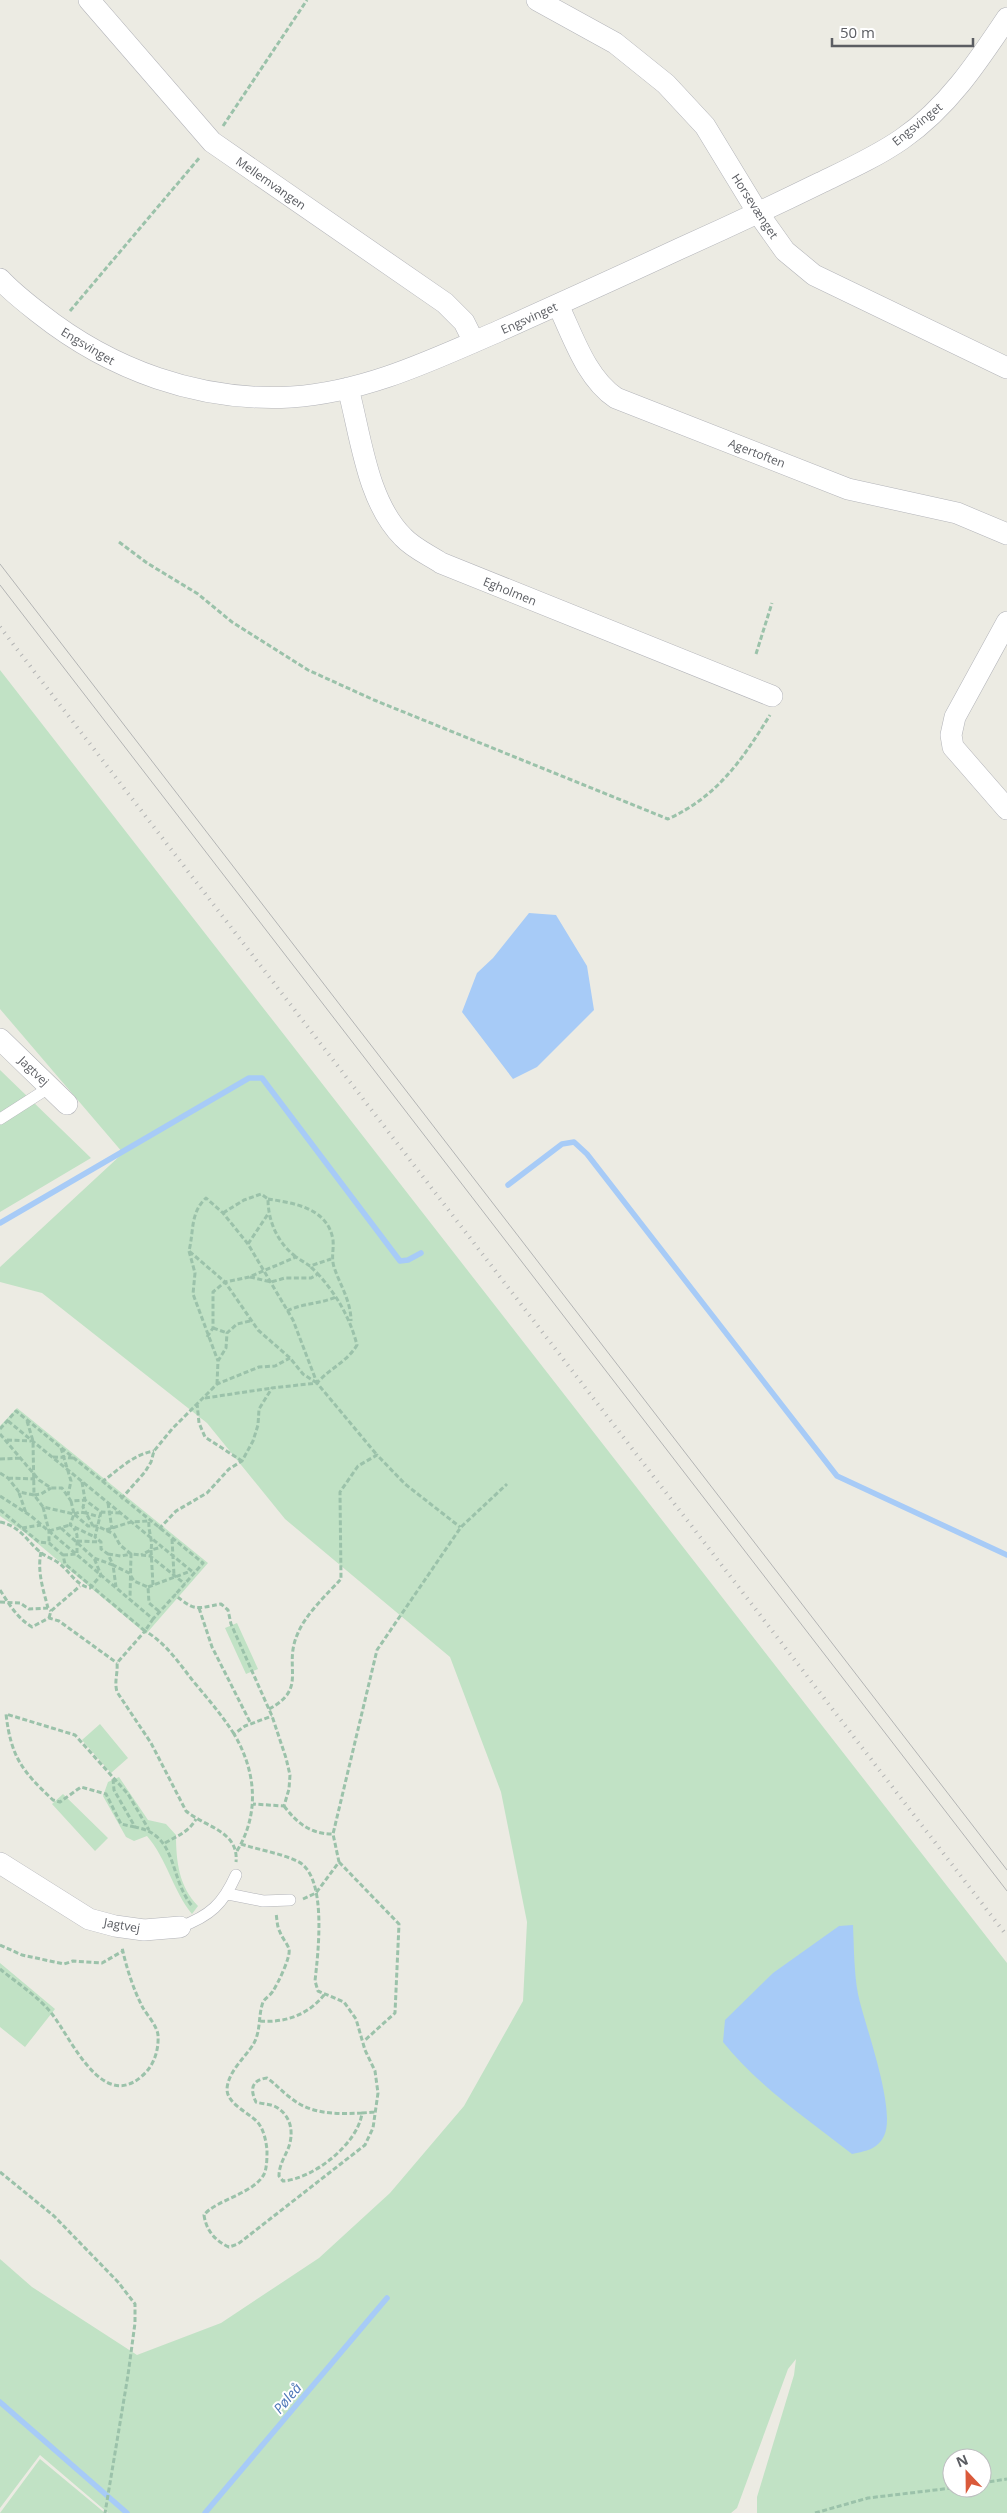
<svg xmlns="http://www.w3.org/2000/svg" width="1007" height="2513" viewBox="0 0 1007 2513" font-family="'Open Sans',sans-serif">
  <rect width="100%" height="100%" fill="#ecebe3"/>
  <!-- green -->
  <path fill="#c1e2c5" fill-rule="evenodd" d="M0 670 1007 1963V2513H757V2497L794 2375 796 2359 788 2369 737 2508 731 2513H108L40 2455 0 2508V2259L32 2287 137 2355 221 2323 319 2258 390 2193 464 2106 523 2001 527 1922 501 1792 450 1657 285 1519 207 1423 42 1293 0 1282V1267L123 1153 0 1009ZM952 2458H982V2488H952Z
    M0 1070 91 1158 0 1212Z
    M17 1408 208 1563 146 1634 24 1532 0 1516V1426Z
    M237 1623 258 1669 246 1674 225 1628Z
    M100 1724 128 1758 111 1773 82 1740Z
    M119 1777 148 1820 166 1824 176 1835C176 1861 179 1887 198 1906L192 1914C173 1891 167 1859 147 1836L134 1841 126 1837 103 1796 108 1782Z
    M63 1794 108 1838 95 1851 52 1804Z
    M0 1963 55 2009 25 2047 0 2027Z
    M40 2459 105 2513H0Z"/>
  <!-- water -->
  <path fill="#a7cbf7" d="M529 913 556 915 587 966 594 1010 537 1067 513 1079 462 1012 477 973 493 958Z
    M853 1925C854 1948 854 1972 858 1994 864 2023 897 2110 884 2136 877 2150 865 2151 852 2154 807 2119 758 2086 723 2042L725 2020 773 1973 839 1926Z"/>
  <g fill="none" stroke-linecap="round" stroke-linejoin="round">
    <!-- stream -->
    <path stroke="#a7cbf7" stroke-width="5.5" d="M508 1185 562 1144 574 1142 587 1154 837 1476 1007 1555
      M0 1223 249 1078H262L400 1261 408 1260 421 1253
      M0 2402 127 2513
      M205 2513 387 2298"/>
    <defs>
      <path id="lane" d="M0 1119 50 1087
        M228 1894 263 1901 290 1900
        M180 1927C210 1916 223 1904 236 1875"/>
      <path id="street" d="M89 0 212 142 445 303 464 322 474 342
        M537 0 615 43 666 84 705 126 758 213 785 251 814 275 1007 368
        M0 279C12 292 25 302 39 313 111 370 199 402 291 397 366 392 432 360 499 331 559 304 619 277 679 249 726 228 773 206 820 183 847 170 876 157 902 139 947 108 977 63 1007 18
        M558 305C573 336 586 378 616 398L848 489 957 513 1007 534
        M348 388C361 437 367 501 403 537 413 548 429 555 441 563L772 696
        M1007 622 955 717 951 735 953 747 1007 809
        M0 1039 67 1104
        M0 1863 89 1919 115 1926 144 1930 180 1927"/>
    </defs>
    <!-- lane casing -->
    <use href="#lane" stroke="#b3b4b9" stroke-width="12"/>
    <!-- street casing -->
    <use href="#street" stroke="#b3b4b9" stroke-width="22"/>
    <!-- path -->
    <path stroke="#9bc2aa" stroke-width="3" stroke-dasharray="5 2.5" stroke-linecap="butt" d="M223 126 307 0
      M70 311 200 157
      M119 542 147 563 198 594 232 622 308 670 374 700 668 819C718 796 742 760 770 715
      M756 654 772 603
      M268 1199C294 1203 328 1208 333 1240 334 1250 331 1257 334 1267 340 1285 351 1301 351 1321
      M223 1213 244 1200 261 1194 268 1199C268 1222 278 1243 296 1257
      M248 1244 268 1214
      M189 1251 195 1273 193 1294 218 1361
      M250 1277 271 1282 285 1278H311L318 1274 310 1266
      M287 1311C303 1303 320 1304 336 1297
      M213 1328 227 1333
      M207 1337 213 1328V1292L225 1282 249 1277 296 1257 310 1266 331 1259
      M317 1383 303 1374 290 1358 258 1330 225 1282 189 1251C194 1231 190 1213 206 1198L223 1213 248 1244 293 1320 317 1383 377 1455
      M217 1384 218 1361 226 1348 227 1333 237 1324 250 1321
      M205 1398 272 1388
      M197 1403 199 1423 205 1437 242 1461
      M8 1421 194 1573
      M27 1421 33 1441 34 1495 41 1494 51 1488
      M0 1429 16 1411 203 1563 175 1595
      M0 1434 39 1480 51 1488H62L71 1501 85 1500 101 1512 120 1513
      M7 1440 31 1441
      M61 1448 71 1481 68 1495
      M53 1457 74 1458
      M0 1459 22 1458
      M0 1473 8 1478 19 1492 34 1495 43 1507 74 1514 88 1526H97L114 1534 120 1545 131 1554 150 1556 185 1584
      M8 1478 35 1479
      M82 1482 85 1500 83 1507 86 1513 100 1517
      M102 1482C118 1470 134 1454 154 1451
      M19 1493 26 1513
      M0 1496 31 1516 153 1619 175 1595C195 1611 195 1609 221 1604L228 1610 231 1624 272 1716 286 1758 290 1775 289 1789 284 1806 253 1804
      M121 1499 145 1472 151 1462 154 1451 172 1429 217 1384 259 1367 275 1366 290 1358
      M71 1501 74 1514 70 1525 95 1537
      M108 1503 112 1529
      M43 1507 49 1531V1543
      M0 1510 39 1542 49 1543 63 1555 65 1564 145 1631 153 1619
      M101 1512 95 1537 101 1542V1549L108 1554 113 1565 129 1573 134 1581 148 1587 149 1603 160 1612
      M74 1514 80 1512 86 1513 93 1526
      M0 1522C20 1526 26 1540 40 1552 46 1557 54 1559 60 1564 71 1573 76 1585 90 1588L101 1575 94 1558
      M22 1528 41 1525
      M61 1528 94 1558 113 1565 116 1587
      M159 1529 176 1511 207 1493 229 1469 242 1461 253 1441 258 1425 259 1409 272 1388 317 1383C330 1368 347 1362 357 1345 350 1318 337 1295 318 1274
      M106 1530 131 1522 149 1521C148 1532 153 1539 151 1550L141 1555
      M49 1531 70 1525
      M172 1539 174 1575
      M77 1541 100 1542
      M41 1552C37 1571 43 1589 48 1608
      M108 1554 121 1556 131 1554 130 1598
      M63 1555 77 1554V1535L74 1528
      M153 1585 151 1550 162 1547
      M148 1587 191 1571
      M0 1590C9 1604 17 1618 32 1627L49 1618 59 1621 117 1663
      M0 1602 20 1603 29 1609 48 1608 51 1611
      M199 1608 212 1647 251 1724
      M49 1618 51 1611 80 1586
      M269 1709C309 1688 282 1667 298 1633 305 1615 328 1593 341 1579L340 1492 358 1466 377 1455 405 1484 460 1527
      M234 1734C222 1715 208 1699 193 1681 179 1663 166 1643 145 1631L117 1663C118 1674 114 1681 117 1692L151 1743 186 1811C205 1827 239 1831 236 1862
      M113 1779 114 1790 135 1827C179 1835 168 1878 193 1907
      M284 1806C297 1823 310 1834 333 1834
      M135 1827 121 1824 106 1794 81 1787 60 1802 53 1800C22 1771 11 1757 6 1714L75 1735 128 1794 149 1830
      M165 1843C177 1836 189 1832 196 1819
      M241 1844C259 1850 280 1853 297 1861 328 1875 318 1953 315 1981L318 1991 344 2002 356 2019 365 2050 375 2071 378 2093 373 2128 365 2145 238 2244 229 2247C215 2241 206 2230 204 2215 215 2200 257 2193 265 2172 267 2165 267 2157 267 2150 266 2141 264 2131 259 2124 251 2113 227 2105 227 2089 228 2071 246 2057 254 2043 261 2030 258 2016 263 2002 265 1998 271 1995 273 1991 278 1983 291 1957 289 1949 287 1943 282 1938 280 1932 277 1927 277 1919 276 1913
      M237 1851C260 1813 256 1771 234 1734L245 1726 272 1716
      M339 1862 399 1924 395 2013 364 2041
      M303 1899 316 1893 339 1862 333 1834 377 1650 461 1527 507 1484
      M0 1945 22 1955 64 1964 73 1961 102 1963 123 1951
      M0 1969C17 1983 39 1997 52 2014 71 2038 102 2112 142 2076 154 2066 159 2050 158 2035 157 2026 148 2016 143 2008 134 1991 126 1967 122 1947
      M260 2021C285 2023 308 2015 324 1995
      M362 2113C338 2114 311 2115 291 2098 282 2092 276 2084 267 2078 251 2080 250 2090 256 2102 262 2104 271 2104 276 2107 292 2116 294 2134 288 2149 284 2158 279 2166 279 2176L283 2181C313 2179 358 2144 362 2113L375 2112
      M0 2172 54 2216 118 2282 135 2304V2323L128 2375 105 2513
      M982 2483 1007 2479
      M815 2513 868 2498 952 2488"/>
    <!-- lane -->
    <use href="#lane" stroke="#fff" stroke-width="11"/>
    <!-- street -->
    <use href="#street" stroke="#fff" stroke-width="21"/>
    <!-- tram -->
    <path stroke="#b3b4b4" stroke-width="1" d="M0 564 1007 1870
      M0 585 1007 1891"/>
    <!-- rail -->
    <path stroke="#b3b4b4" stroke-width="4" stroke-dasharray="1 6" stroke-linecap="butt" d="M0 627 1007 1936"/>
  </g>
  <g text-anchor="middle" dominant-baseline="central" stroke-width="4" stroke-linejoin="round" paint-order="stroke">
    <!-- street labels -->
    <g font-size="12" fill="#5b5d62" stroke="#fff">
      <text transform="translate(917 124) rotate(-39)">Engsvinget</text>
      <text transform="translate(271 183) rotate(35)">Mellemvangen</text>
      <text transform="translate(755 206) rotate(57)">Horsevænget</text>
      <text transform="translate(529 318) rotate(-24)">Engsvinget</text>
      <text transform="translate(88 346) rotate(31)">Engsvinget</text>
      <text transform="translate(757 453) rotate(21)">Agertoften</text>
      <text transform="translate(510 591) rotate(22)">Egholmen</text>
      <text transform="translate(34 1071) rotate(44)">Jagtvej</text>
      <text transform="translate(122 1925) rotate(10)">Jagtvej</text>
    </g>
    <!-- water labels -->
    <g font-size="14" font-style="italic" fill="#4c75b8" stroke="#fff">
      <text transform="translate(287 2398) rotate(-50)">Pøleå</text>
    </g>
  </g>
  <!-- north arrow -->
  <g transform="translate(967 2473) rotate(338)"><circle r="24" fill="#ffffff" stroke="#bdbec0"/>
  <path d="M0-4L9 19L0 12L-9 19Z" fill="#da5a3b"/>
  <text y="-8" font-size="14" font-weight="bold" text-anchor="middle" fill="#5b5d62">N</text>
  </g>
  <!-- scale -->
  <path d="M832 38v8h141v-8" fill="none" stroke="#5b5d62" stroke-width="2.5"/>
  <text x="840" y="38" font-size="15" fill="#5b5d62" stroke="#ffffff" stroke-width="4" paint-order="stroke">50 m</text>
</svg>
